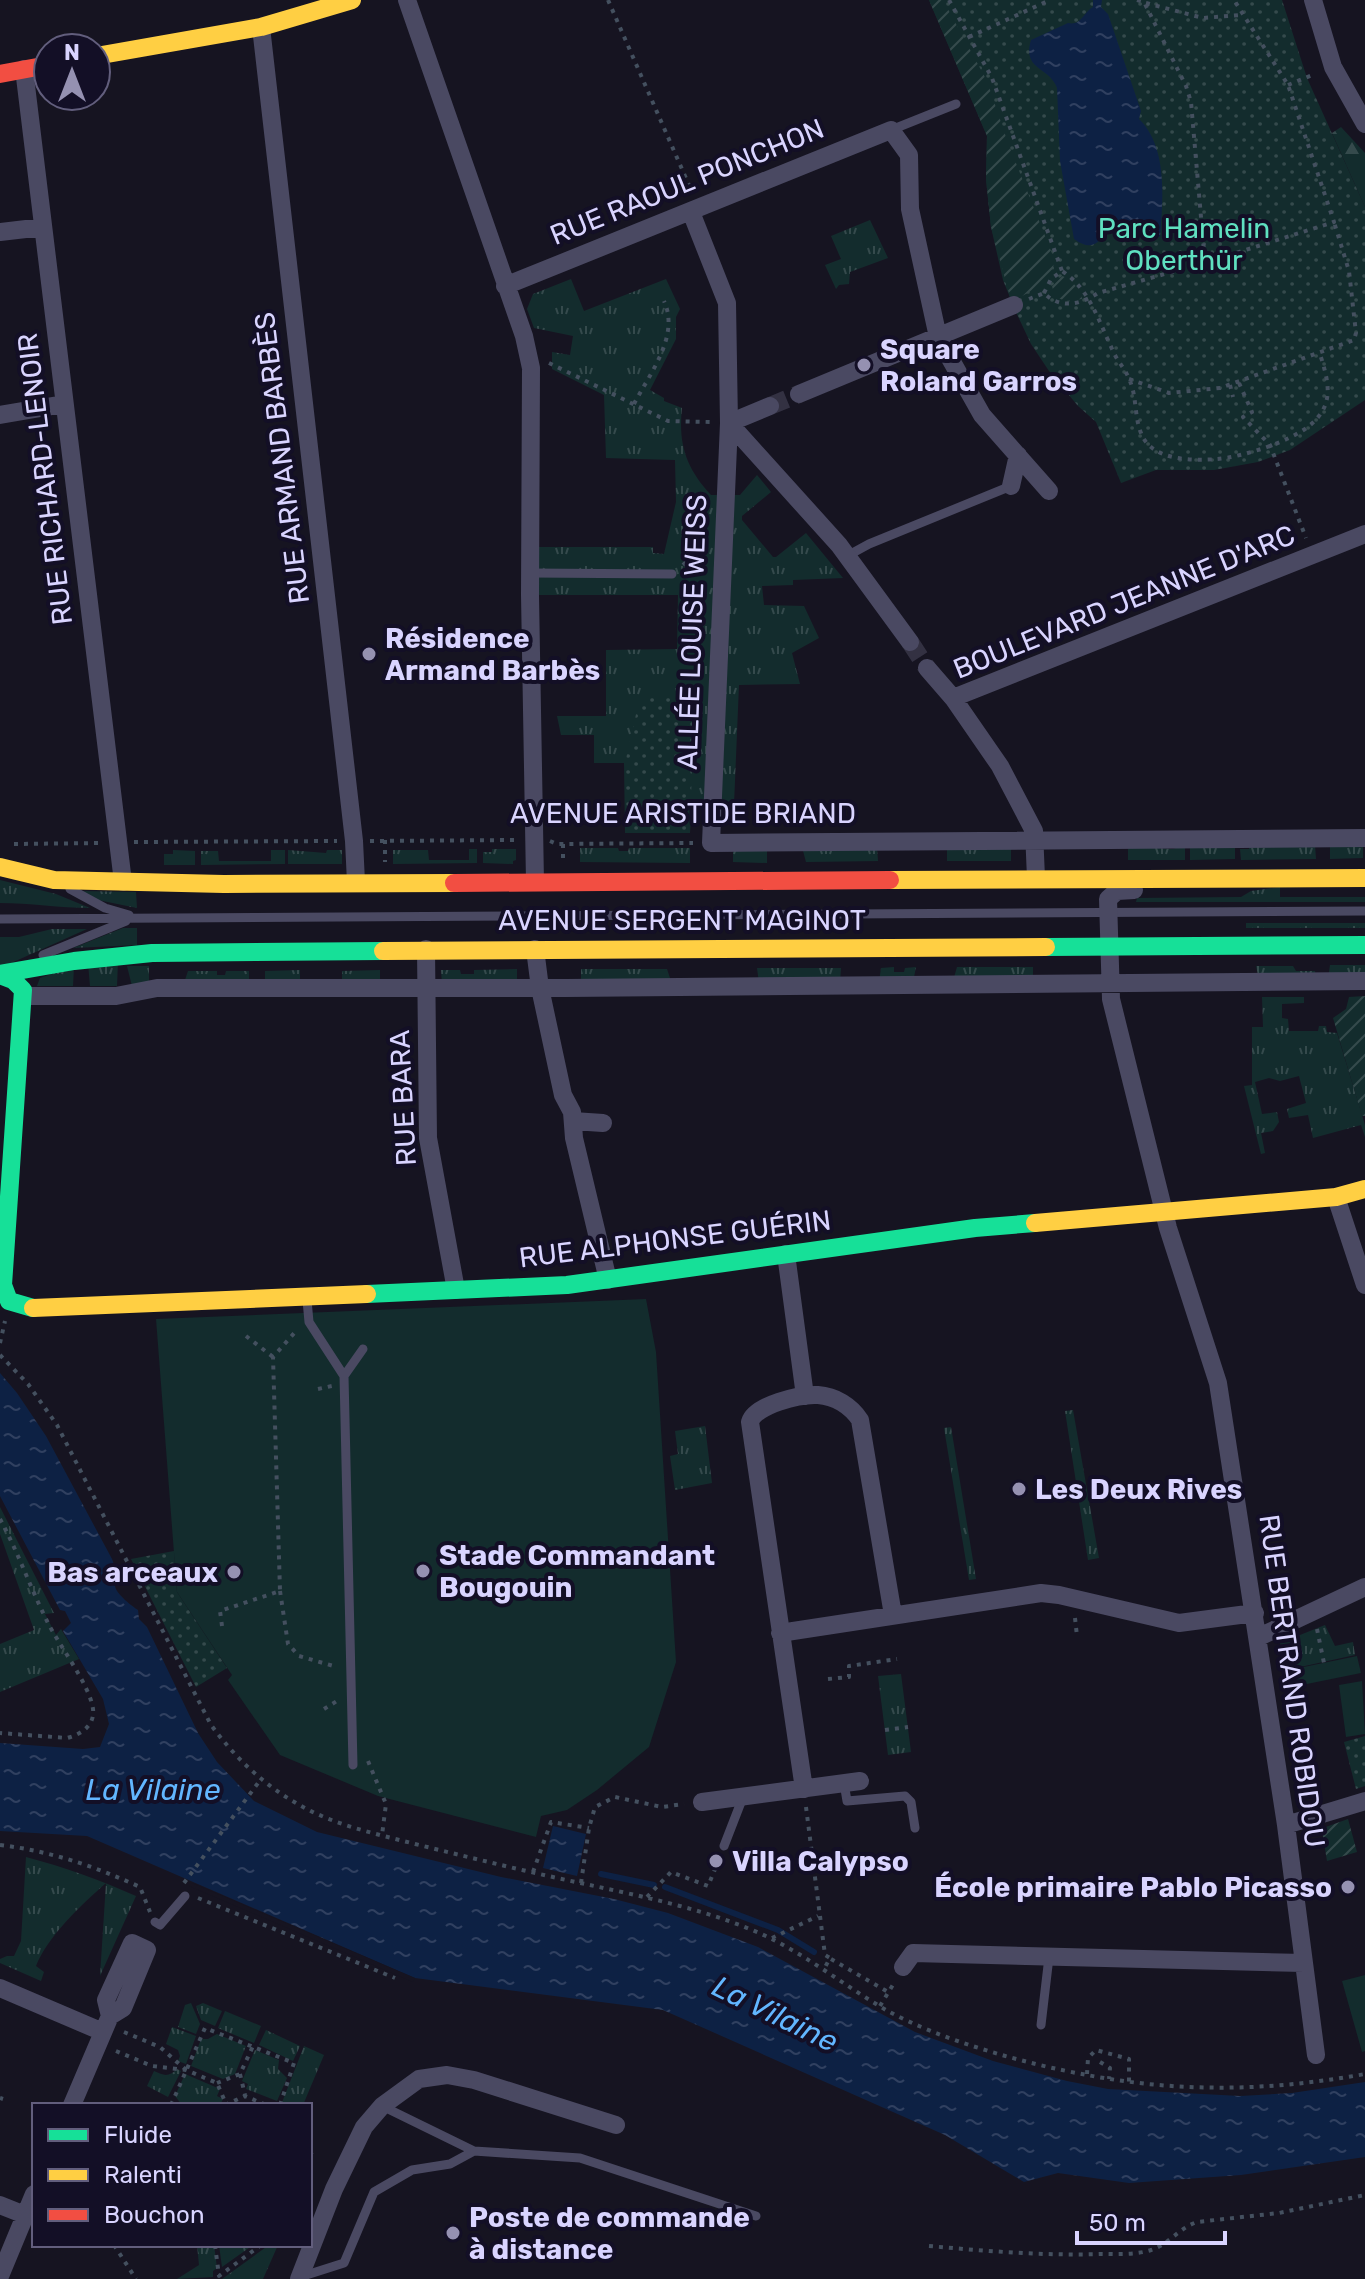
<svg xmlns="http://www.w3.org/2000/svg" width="1365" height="2279" viewBox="0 0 1365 2279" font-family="Rubik,sans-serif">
  <defs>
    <pattern id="grass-tufts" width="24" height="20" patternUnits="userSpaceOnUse" patternTransform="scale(2)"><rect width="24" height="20" fill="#132c2d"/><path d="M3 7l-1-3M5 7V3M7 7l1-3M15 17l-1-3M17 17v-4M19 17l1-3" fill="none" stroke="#354a4c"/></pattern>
    <pattern id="forest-firs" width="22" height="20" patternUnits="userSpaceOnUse" patternTransform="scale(2)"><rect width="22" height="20" fill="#132c2d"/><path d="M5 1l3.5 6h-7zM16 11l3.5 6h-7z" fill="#354a4c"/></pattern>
    <pattern id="park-dots" width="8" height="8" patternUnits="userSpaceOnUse" patternTransform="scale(2)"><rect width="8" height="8" fill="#132c2d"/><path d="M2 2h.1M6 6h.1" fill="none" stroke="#354a4c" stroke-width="1.8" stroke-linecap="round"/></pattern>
    <pattern id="garden-furrows" width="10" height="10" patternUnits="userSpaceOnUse" patternTransform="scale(2)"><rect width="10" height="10" fill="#132c2d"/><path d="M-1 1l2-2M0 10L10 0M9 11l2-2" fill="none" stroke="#354a4c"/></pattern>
    <pattern id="water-ripples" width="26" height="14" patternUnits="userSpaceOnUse" patternTransform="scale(2)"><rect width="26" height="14" fill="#0d2144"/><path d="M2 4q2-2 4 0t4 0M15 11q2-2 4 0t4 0" fill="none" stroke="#304060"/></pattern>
  </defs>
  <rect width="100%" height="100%" fill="#161421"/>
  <!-- grass -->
  <path fill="url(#grass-tufts)" d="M870 220 888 258 850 272 849 284 839 285 836 289 825 265 841 259 831 236Z
    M571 279 584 311 666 279 680 309 676 317V339L650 390 664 398V401L682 408C678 444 686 468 711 495H740L757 475 771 492 742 516V520L773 557H776L806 533 843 578 793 580V585L762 586 764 605 804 606 819 638 792 653 800 684 739 685 734 804 691 805 690 833H625L624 763H594V735H561L557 716H606V650L677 649 678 595H530V547H653V553L664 554 676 502 675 460 606 458 604 395 552 369V352L570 355 573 336 534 328 527 309 533 294Z
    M1249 845H1315L1316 859 1241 860 1240 849H1249Z
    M1330 845H1363V858L1330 859Z
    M1128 846 1172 849 1185 846V860H1128Z
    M1190 846H1235V859L1190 860Z
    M802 847H877L878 861 806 862Z
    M947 847H1011V861H947Z
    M580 848H618L619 851H628L629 848H690V863L580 862Z
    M733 848H767V863L733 862Z
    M469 849H477V863L393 864V850H428L429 860H469Z
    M492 849H516V860L513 861V864L483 863V852H492Z
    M173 850 195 851V865H164V854H173Z
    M271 850H285V864L201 865V851H218L219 861H271Z
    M288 850 326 853 327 850H342V864H288Z
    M0 880 56 894 90 908C60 908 30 903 0 903Z
    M1280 887V897H1365V902H1136L1137 898 1241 897 1251 891Z
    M81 891 136 892 137 908 98 900Z
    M1246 923H1365V928H1246Z
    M123 928H137V945L73 948Z
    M52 929H87L0 968V937H19Z
    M118 961 117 986H90L88 963Z
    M1330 965H1365V979H1328Z
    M74 966 73 986H37L40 978Z
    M127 966H149V986H132Z
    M1256 966H1293L1296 971H1315L1316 979 1259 980Z
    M894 967V972H904L905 968 916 967 913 982H879L881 968Z
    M957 967H1033V982L953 981Z
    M757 968H841L840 982 759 983Z
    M517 969V983L442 984 441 970H460L461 974H474V970Z
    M581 969H667L672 984H581Z
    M300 970V985H265V971Z
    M380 970V985H342V971Z
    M188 971H217V975H225L226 971H249V985L183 986Z
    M1262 997H1304V1003L1282 1004V1018L1288 1019 1289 1031H1318L1319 1026H1326L1327 1032 1337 1033 1365 1125V1137L1361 1125 1313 1138 1308 1115 1289 1118 1287 1109 1306 1103 1299 1076 1280 1081 1269 1078 1255 1082 1262 1114 1277 1112 1279 1122 1273 1131 1261 1133 1265 1153 1261 1154 1244 1086 1252 1085V1027H1263Z
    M1073 1410 1099 1558 1088 1560 1065 1411Z
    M705 1426 712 1483 675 1490 670 1456 678 1454 675 1431Z
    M951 1427 976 1579 969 1580 944 1428Z
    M0 1507 54 1613 45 1614 56 1635 61 1629 79 1659 0 1692V1644L34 1630 0 1534Z
    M1325 1625 1335 1646 1353 1642 1355 1655 1291 1669 1289 1652 1281 1653 1280 1643Z
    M901 1674 911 1752 888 1755 878 1676Z
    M26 1857C64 1867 100 1880 136 1896L100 1976 106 1883C81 1905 48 1936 36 1966L44 1972 41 1981 0 1963V1959L7 1956H14L21 1941Z
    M191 2003 200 2024 196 2034 178 2027 185 2005Z
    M203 2003 222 2011 215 2026 201 2020 196 2006Z
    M225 2011 261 2026 254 2043 218 2028Z
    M172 2027 196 2036 186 2064 178 2061 180 2056 178 2050 166 2044Z
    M266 2030 300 2046 293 2061 259 2045Z
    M217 2034 246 2046 235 2074 223 2079 191 2066 201 2039H208Z
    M304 2046 324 2055 303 2105H281Z
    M255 2050 279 2060 278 2069 287 2078 277 2101 246 2089 248 2084 242 2081Z
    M177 2069 181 2071 168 2097 147 2086 154 2071C164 2076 169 2077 177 2069Z
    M185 2074 220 2089 217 2096 223 2099 220 2105H182L175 2096Z
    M197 2245H214L217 2268 213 2271V2277L177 2279 199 2265Z
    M219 2245H253L222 2267Z
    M269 2245H278L263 2279H222Z"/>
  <!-- forest -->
  <path fill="url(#forest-firs)" d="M1341 127 1365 153V207L1332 133Z"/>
  <!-- park -->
  <path fill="url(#park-dots)" d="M929 0H1282L1307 78 1365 207V400L1290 450 1258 462 1214 470H1156L1121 483 1096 422 1078 406 1049 371 1031 344 1015 310 1003 280 991 227 986 179 987 136Z
    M647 695 694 698 690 833H625V763L639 701H645Z
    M174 1551 177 1592 227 1668 196 1687 131 1559Z
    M1365 1736V1786L1356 1789 1344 1742Z"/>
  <!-- garden -->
  <path fill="url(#garden-furrows)" d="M929 0H943L987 81 1008 143 1053 256C1058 282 1031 292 1011 301L991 227 986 179 987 136Z
    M1062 276C1070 278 1082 291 1082 299L1066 301 1055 297 1052 286Z
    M1365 996V1116H1362L1333 1018 1346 1009 1349 997Z
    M1348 1819 1357 1852 1327 1861 1322 1831 1323 1828Z"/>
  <!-- pitch -->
  <path fill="#132c2d" d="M646 1299 656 1352 676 1662 649 1747 597 1790 567 1810 541 1816 536 1837 378 1796 280 1755 228 1680 232 1675 177 1592 156 1319Z
    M1357 1656 1361 1673 1292 1687 1289 1670Z
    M1362 1681 1365 1734 1346 1737 1339 1685Z
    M1365 1975V2051L1362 2052 1342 1981Z"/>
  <!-- water -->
  <path fill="url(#water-ripples)" d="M1093 0H1102L1101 7 1108 14 1141 111 1139 119C1168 147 1163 199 1160 237 1150 232 1134 222 1123 222 1101 222 1103 260 1074 239L1060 161 1057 88C1049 66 1022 71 1031 40L1068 23C1081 26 1083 13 1093 7Z
    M0 1373 17 1393 46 1436 112 1559C117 1572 114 1576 115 1586 116 1594 133 1607 138 1610L139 1619 147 1627 198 1733 217 1762 254 1801 317 1832 501 1877 614 1899 668 1913 758 1947 915 2032 993 2061 1067 2081 1108 2089 1240 2096 1292 2093 1365 2082V2157L1241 2175 1129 2183 1058 2173 1024 2182 945 2135 663 2010 415 1978 87 1836 0 1831V1743L83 1749 100 1747 109 1724 103 1699 63 1631 71 1623 65 1611 60 1610 0 1496Z
    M553 1826 586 1834 577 1876 543 1868Z"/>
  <!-- pier -->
  <path fill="#161421" d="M192 1883 415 1978 413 1982 189 1886Z"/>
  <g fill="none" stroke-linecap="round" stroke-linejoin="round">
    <!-- stream -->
    <path stroke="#0d2144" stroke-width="6" d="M601 1874 654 1885
      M665 1887 778 1930 814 1952"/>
    <!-- street-tunnel -->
    <path stroke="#333142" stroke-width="18" stroke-dasharray="18 9" stroke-linecap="butt" d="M770 406 799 394
      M910 642 927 668"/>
    <!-- path -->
    <path stroke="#44505f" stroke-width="4" stroke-dasharray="4 6" stroke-linecap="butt" d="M608 0 692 192
      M949 0 992 78 1062 271
      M1137 0 1144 2 1186 86 1191 102 1205 263
      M1146 3 1203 18 1241 15
      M969 37 1050 0
      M1288 85 1315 74
      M1044 293 1051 279 1062 271C1091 290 1099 323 1114 353 1118 362 1126 370 1129 379 1137 395 1134 416 1141 433 1151 461 1193 461 1217 459 1242 457 1289 442 1309 426 1335 405 1329 383 1320 354
      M1029 299 1044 293C1061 310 1081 304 1098 293L1214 260 1334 222 1288 85 1234 0
      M549 363 668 421 711 422
      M1129 379 1169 393 1220 388 1354 340 1356 333 1349 271 1334 222
      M1239 383 1252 412 1243 417 1270 445 1306 538
      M1230 385 1233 397
      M634 404C650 373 680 336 664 301
      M683 565 698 551H705
      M385 840V862
      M370 841 517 840
      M550 841 557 844 693 843
      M134 842 337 841
      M14 844 102 843
      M563 844V862
      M246 1336 273 1357
      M0 1343 5 1321
      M0 1355 28 1384 57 1425 211 1725C236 1759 266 1787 303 1807 338 1826 377 1834 415 1844 472 1858 528 1872 585 1884 645 1897 714 1911 770 1938 810 1958 847 1987 886 2010 940 2040 1026 2064 1087 2075 1181 2093 1271 2091 1365 2074
      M318 1389 332 1386
      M0 1519C18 1552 30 1587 47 1621 58 1644 90 1685 93 1709 95 1725 82 1734 67 1738L0 1733
      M280 1591 288 1644 299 1656 337 1667
      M1075 1618 1077 1636
      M222 1626 220 1611 280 1591 273 1357 297 1330
      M1317 1629 1324 1663
      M828 1679 849 1677V1666L897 1659
      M324 1709 337 1701
      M885 1730 908 1727
      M368 1761 386 1804 382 1835
      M806 1807 825 1955 830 1958 823 1971
      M0 1845C50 1851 94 1866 140 1887L150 1912
      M533 1872 551 1822 589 1828
      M184 1883 261 1779
      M581 1883 589 1828 595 1807 615 1797 662 1807 684 1804
      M647 1897 671 1872 708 1886 720 1857
      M198 1898 395 1978
      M772 1938 818 1916
      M831 1959 888 1992
      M880 2006 894 1983
      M124 2032 160 2047 186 2070
      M116 2051 152 2066 186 2070 217 2083 226 2104
      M1100 2062 1110 2068 1109 2079
      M240 2074 245 2095
      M1087 2074 1088 2058 1096 2050 1129 2059V2082
      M217 2083 240 2074 253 2046
      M0 2098 3 2099
      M171 2105 205 2028 294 2063 280 2105
      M225 2105 245 2096 266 2105
      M310 2156 314 2147
      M114 2245 136 2279
      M215 2245 219 2276 261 2245
      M929 2246C986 2251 1044 2256 1102 2254 1117 2254 1136 2255 1151 2250 1168 2245 1179 2228 1197 2222L1279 2213 1365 2195"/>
    <!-- lane -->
    <path stroke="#4a4962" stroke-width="9" d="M891 130 956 104
      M847 556 869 544 1011 486
      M530 573 672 574
      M70 889 105 908 129 915
      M0 919 1365 911
      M43 955 126 921
      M307 1300 309 1322 344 1376 363 1349
      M344 1376 353 1765
      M844 1783 847 1801 905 1796 911 1802 915 1828
      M724 1846 743 1797
      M155 1922 160 1925 185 1896
      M1041 2025 1049 1957
      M382 2106 474 2151 580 2158 756 2216
      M300 2277 344 2263 374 2192 412 2170 450 2164 474 2151"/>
    <!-- street -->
    <path stroke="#4a4962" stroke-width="18" d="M407 0 524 336 531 368 530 595 535 882
      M1313 0 1333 67 1365 124
      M261 27 354 841 356 882
      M24 69 123 882
      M691 212 727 303 729 423 839 545 910 642
      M0 232 43 227
      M505 286 891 130 909 155 910 209 938 337 982 415 1049 491
      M799 394 1014 305
      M770 406 729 423 711 843 1365 838
      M0 415 64 404
      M1011 486 1018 455
      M927 668 953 698
      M1036 878 1034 831 1000 766 953 698 1365 534
      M1134 890 1117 891 1108 899 1111 999 1168 1228 1218 1383 1286 1825 1316 2055
      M426 949 428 1138 456 1290
      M535 949 540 988 563 1095 572 1112 574 1138 608 1280
      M23 996H116L157 988H566L1365 981
      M573 1121 603 1123
      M1336 1197 1365 1285
      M786 1254 805 1396
      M780 1633 1041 1593 1059 1595 1179 1623 1255 1613
      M1259 1637 1365 1587
      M804 1789 750 1422C755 1405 800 1394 818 1395 835 1396 851 1406 860 1420L893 1615
      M702 1802 860 1781
      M1286 1825 1365 1801
      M903 1967 913 1953 1304 1963
      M0 1988 103 2032
      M72 2105 110 2016 123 2008 147 1950 132 1943 106 2000 110 2016
      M0 2205 25 2215
      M0 2276 34 2194
      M299 2279 334 2189 364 2127 382 2106 419 2079 447 2075 474 2080 616 2125"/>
    <!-- fast -->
    <path stroke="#16e098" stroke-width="18" d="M1046 947 1365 945
      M0 974 74 961 152 953 383 951
      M0 975 13 980 23 990 3 1285 9 1301 33 1308
      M367 1294 567 1285 975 1228 1035 1223"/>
    <!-- slow -->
    <path stroke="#ffcf43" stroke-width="18" d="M96 56 261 27 352 0
      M0 867 54 880 224 884 454 883
      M890 880 1365 878
      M383 951 1046 947
      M1035 1223 1336 1197 1365 1189
      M33 1308 367 1294"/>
    <!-- jam -->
    <path stroke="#f24e42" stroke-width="18" d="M0 74 48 65
      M454 883 890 880"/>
  </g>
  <!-- markers -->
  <g fill="#9591b1" stroke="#130f26" stroke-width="3">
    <circle cx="864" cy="365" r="8"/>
    <circle cx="369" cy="654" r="8"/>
    <circle cx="1019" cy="1489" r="8"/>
    <circle cx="423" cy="1571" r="8"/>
    <circle cx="234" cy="1572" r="8"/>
    <circle cx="716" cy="1861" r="8"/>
    <circle cx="1348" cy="1887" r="8"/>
    <circle cx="453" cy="2233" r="8"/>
  </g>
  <g text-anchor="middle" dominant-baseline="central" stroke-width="8" stroke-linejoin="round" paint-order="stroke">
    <!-- street labels -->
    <g font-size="28" fill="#d9d4ff" stroke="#130f26">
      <text transform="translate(687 182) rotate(-22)">RUE RAOUL PONCHON</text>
      <text transform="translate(282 458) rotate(-97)">RUE ARMAND BARBÈS</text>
      <text transform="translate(45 479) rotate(-97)">RUE RICHARD-LENOIR</text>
      <text transform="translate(1124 602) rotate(-22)">BOULEVARD JEANNE D'ARC</text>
      <text transform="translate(692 632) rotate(-88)">ALLÉE LOUISE WEISS</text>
      <text x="683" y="813">AVENUE ARISTIDE BRIAND</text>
      <text x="682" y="920">AVENUE SERGENT MAGINOT</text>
      <text transform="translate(403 1098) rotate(-93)">RUE BARA</text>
      <text transform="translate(675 1239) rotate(-7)">RUE ALPHONSE GUÉRIN</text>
      <text transform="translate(1292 1681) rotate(82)">RUE BERTRAND ROBIDOU</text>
    </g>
    <!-- park labels -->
    <g font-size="28" fill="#5fe0c0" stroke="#130f26">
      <text x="1184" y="228">Parc Hamelin<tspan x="1184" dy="32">Oberthür</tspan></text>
    </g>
    <!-- poi labels -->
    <g font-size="28" font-weight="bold" fill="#d9d4ff" stroke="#130f26" text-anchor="start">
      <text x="880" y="349">Square<tspan x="880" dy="32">Roland Garros</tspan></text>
      <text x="385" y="638">Résidence<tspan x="385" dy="32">Armand Barbès</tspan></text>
      <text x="1035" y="1489">Les Deux Rives</text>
      <text x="439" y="1555">Stade Commandant<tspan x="439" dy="32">Bougouin</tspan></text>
      <text x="218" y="1572" text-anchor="end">Bas arceaux</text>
      <text x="732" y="1861">Villa Calypso</text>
      <text x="1332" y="1887" text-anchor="end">École primaire Pablo Picasso</text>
      <text x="469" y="2217">Poste de commande<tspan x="469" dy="32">à distance</tspan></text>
    </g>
    <!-- water labels -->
    <g font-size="30" font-style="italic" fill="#62b6ff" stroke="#130f26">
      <text x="153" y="1790">La Vilaine</text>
      <text transform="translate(775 2014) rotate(26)">La Vilaine</text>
    </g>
  </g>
  <!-- legend -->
  <rect x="32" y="2103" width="280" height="144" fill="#130f26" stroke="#625e7d" stroke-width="2"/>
  <rect x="48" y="2129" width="40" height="12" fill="#16e098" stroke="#625e7d" stroke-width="2"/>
  <text x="104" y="2143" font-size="24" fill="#d9d4ff">Fluide</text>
  <rect x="48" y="2169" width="40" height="12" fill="#ffcf43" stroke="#625e7d" stroke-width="2"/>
  <text x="104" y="2183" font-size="24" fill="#d9d4ff">Ralenti</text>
  <rect x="48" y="2209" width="40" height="12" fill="#f24e42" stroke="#625e7d" stroke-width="2"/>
  <text x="104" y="2223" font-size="24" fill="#d9d4ff">Bouchon</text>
  <!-- north arrow -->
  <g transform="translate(72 72)"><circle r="38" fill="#130f26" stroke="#625e7d" stroke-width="2"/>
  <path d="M0-6L14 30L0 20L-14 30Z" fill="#9591b1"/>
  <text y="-12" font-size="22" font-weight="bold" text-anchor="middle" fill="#d9d4ff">N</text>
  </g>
  <!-- scale -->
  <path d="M1077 2231v12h148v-12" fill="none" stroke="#d9d4ff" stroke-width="4"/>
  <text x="1089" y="2231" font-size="24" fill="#d9d4ff" stroke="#130f26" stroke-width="6" paint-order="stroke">50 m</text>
</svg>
